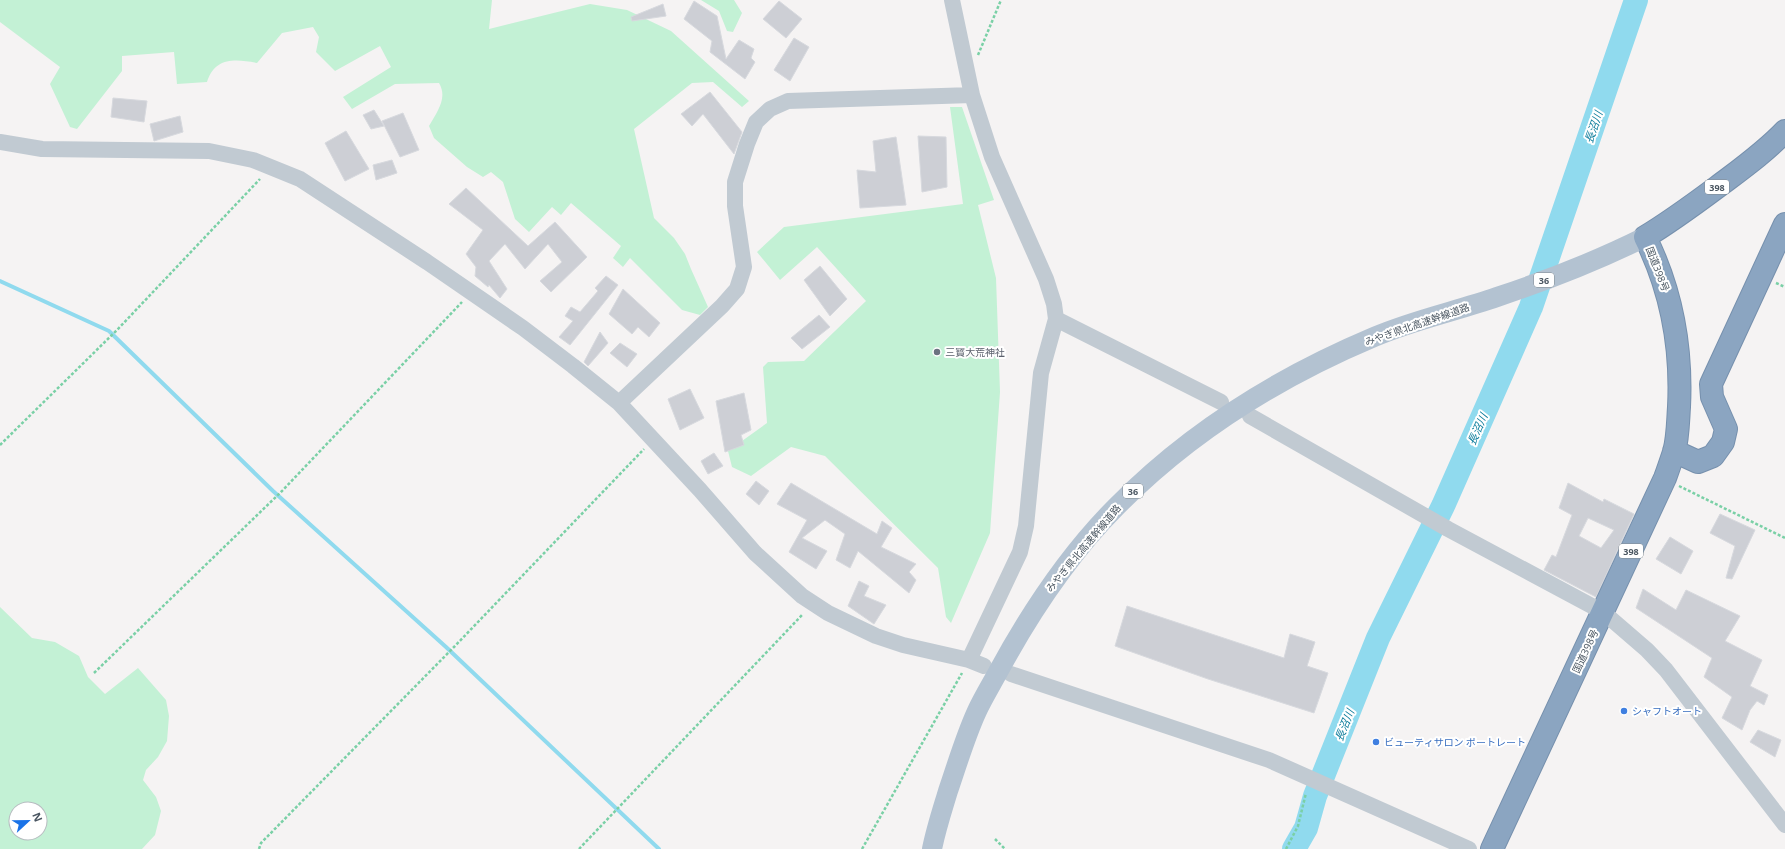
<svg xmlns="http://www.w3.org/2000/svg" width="1785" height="849" viewBox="0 0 1785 849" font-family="'Open Sans','Noto Sans JP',sans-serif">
  <rect width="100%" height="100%" fill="#f5f3f3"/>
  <!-- green -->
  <path fill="#c3f1d5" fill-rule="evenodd" d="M0 0H492L489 29 590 4 627 10 671 31 749 101 742 107 713 82 692 83 634 129 654 218 674 238 685 254 691 269 708 307 700 315 682 310 630 258 623 267 613 258 621 246 571 203 561 215 552 207 529 232 515 219 503 182 491 172 483 177 467 167 434 138 429 126C437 112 448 98 439 83L395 84 352 109 343 97 391 67 380 46 335 71 316 52 319 37 313 27 282 33 257 63C235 59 215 57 207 82L177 84 174 52 122 56V71L77 129 70 127 50 84 60 67 0 22Z
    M701 0H734L742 13 733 32 727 31 719 11Z
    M950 107H962L994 200 978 205 996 278 1000 392 990 533 951 623 946 617 938 568 825 456 791 447 751 476 732 467 728 451 767 423 763 367 768 362 804 361 866 301 817 247 780 280 757 252 784 227 963 204Z
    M0 607 32 638 55 642 79 656 88 677 105 694 138 668 166 700 169 716 167 741 158 757 146 770 143 780 156 797 161 811 155 835 142 849H0ZM16 809H40V833H16Z"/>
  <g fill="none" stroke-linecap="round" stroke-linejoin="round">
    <!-- stream -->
    <path stroke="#90daee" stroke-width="4" d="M0 281 109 331 273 491 446 647 659 849"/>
    <!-- river -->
    <path stroke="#90daee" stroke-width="24" d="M1294 849 1306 828 1315 796 1378 638 1443 506 1531 307 1636 0"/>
  </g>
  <!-- building -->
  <path fill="#cdcfd5" stroke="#d7d9de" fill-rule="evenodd" d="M694 1 717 16 726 59 739 40 754 49 751 58 755 62 745 79 710 52 712 41 684 19Z
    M779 1 802 19 786 38 763 19Z
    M663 4 666 16 632 21 631 17Z
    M794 38 809 47 790 81 774 70Z
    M710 92 742 132 734 154 703 114 692 126 681 114Z
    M113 98 147 101 144 122 111 117Z
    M374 110 384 126 371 129 363 115Z
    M403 113 419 150 400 157 382 121Z
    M180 116 183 132 154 141 150 124Z
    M346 131 369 169 345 181 325 143Z
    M918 136 946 137 947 187 922 192Z
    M896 137 906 205 860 208 857 170 876 172 873 141Z
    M392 160 397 173 376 180 373 165Z
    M466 188 528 246 555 222 587 257 551 292 540 281 562 262 548 244 525 269 505 244 489 261 507 289 500 298 489 285 488 287 475 276 476 267 466 254 483 230 449 204Z
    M820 266 847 299 830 316 804 280Z
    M606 276 618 285 570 345 559 337 573 321 565 316 571 307 580 312 598 291 595 288Z
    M623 289 660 323 649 337 638 327 632 334 609 314Z
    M819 315 830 327 802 349 791 338Z
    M600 332 608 343 588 366 584 362Z
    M620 343 637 354 627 367 610 353Z
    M690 389 704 418 680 430 668 399Z
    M744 393 751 430 741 435 744 445 725 452 716 401Z
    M714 453 723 466 708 474 701 461Z
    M756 481 769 491 759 505 746 494Z
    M791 483 877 534 882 521 892 528 881 547 916 564 909 572 916 580 909 593 858 551 850 568 836 560 845 534 825 520 802 538 827 551 816 569 789 552 807 520 777 504Z
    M1568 483 1603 502 1604 499 1634 514 1596 597 1544 570 1552 555 1556 557 1572 515 1559 508ZM1588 518 1614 530 1601 548 1579 536Z
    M1720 514 1755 530 1732 579 1726 578 1735 546 1710 533Z
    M1670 537 1693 551 1681 574 1656 559Z
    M859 581 869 586 864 596 886 605 874 624 848 606Z
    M1643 589 1676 610 1686 590 1740 616 1725 641 1762 660 1750 686 1768 695 1764 705 1757 701 1750 710 1742 730 1722 718 1732 697 1704 677 1712 658 1636 608Z
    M1127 606 1284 658 1290 634 1315 642 1307 666 1328 673 1314 713 1208 679 1115 646Z
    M1758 730 1781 740 1775 757 1750 742Z"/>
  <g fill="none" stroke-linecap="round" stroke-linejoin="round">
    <defs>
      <path id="highway" d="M1674 451 1698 462 1713 456 1723 442 1726 429 1712 397 1711 384 1785 224
        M1492 849 1665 478C1668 470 1671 461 1674 452 1678 438 1678 421 1679 407 1682 347 1672 291 1645 237 1675 219 1701 199 1728 179 1748 164 1768 149 1785 131"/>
    </defs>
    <!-- highway casing -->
    <use href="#highway" stroke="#7690ad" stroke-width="24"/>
    <!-- path -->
    <path stroke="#7ad0a6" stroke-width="2.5" stroke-dasharray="3 2" stroke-linecap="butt" d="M978 55 1001 0
      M1776 283 1785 287
      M0 445 117 330 260 179
      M1679 486 1785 538
      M94 673 282 491 462 302
      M995 839 1005 849
      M259 849 261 843 454 647 644 449
      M579 849 803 614
      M862 849 962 673
      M1286 849 1298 826 1306 793"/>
    <!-- minor -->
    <path stroke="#c1cad2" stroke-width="16" d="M952 0 972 95 992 157 1046 279 1054 304 1056 319 1041 373 1026 526 1020 552 969 660
      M0 142 42 149 209 151 253 160 300 179 427 262 523 328 573 366 619 403 700 490 755 553 802 596 828 613 876 636 903 645 969 660 984 666
      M1056 319 1221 402
      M619 403 722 306 737 289 744 267 735 206V182L747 144 756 122 770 109 788 101 972 95
      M1250 416 1448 529 1603 612 1647 650 1666 670 1785 825
      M1011 674 1269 760 1469 849"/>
    <!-- major -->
    <path stroke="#b3c2d1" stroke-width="20" d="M932 849C936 829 942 811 948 791 957 765 965 737 977 711 983 698 991 685 998 672 1030 613 1069 554 1117 506 1190 432 1279 377 1374 337 1413 320 1457 311 1497 297 1548 280 1597 261 1645 237"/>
    <!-- highway -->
    <use href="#highway" stroke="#8ba5c1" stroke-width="22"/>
  </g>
  <!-- markers -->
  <circle fill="#6b7280" stroke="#fff" stroke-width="1.5" cx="937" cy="352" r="4"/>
  <g fill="#3f7fe0" stroke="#fff" stroke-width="1.5">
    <circle cx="1624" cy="711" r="4"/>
    <circle cx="1376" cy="742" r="4"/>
  </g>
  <g text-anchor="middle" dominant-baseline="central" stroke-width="4" stroke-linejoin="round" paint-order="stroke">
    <!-- shield labels -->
    <g fill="#fff" stroke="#808990" stroke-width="1">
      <rect x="1705" y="180" width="24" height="14" rx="3"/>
      <rect x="1534" y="273" width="20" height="14" rx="3"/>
      <rect x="1123" y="484" width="20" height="14" rx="3"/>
      <rect x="1619" y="544" width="24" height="14" rx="3"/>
    </g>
    <g font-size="9" font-weight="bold" fill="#4a5661">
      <text x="1717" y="187">398</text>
      <text x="1544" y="280">36</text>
      <text x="1133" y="491">36</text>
      <text x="1631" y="551">398</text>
    </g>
    <!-- street labels -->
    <g font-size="10" fill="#4a5661" stroke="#fff">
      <text transform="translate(1658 269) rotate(69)">国道398号</text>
      <text transform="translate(1417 324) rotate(-19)">みやぎ県北高速幹線道路</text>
      <text transform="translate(1083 548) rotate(-50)">みやぎ県北高速幹線道路</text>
      <text transform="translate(1585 651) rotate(-65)">国道398号</text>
    </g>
    <!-- worship labels -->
    <g font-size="10" fill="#5b616d" stroke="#fff" text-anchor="start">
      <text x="945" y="352">三寳大荒神社</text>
    </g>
    <!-- shop labels -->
    <g font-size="10" fill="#366cbe" stroke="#fff" text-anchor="start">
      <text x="1632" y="711">シャフトオート</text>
      <text x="1384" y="742">ビューティサロン ポートレート</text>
    </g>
    <!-- water labels -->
    <g font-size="11" font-style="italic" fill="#0c7c9b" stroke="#fff">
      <text transform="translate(1593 127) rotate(-71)">長沼川</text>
      <text transform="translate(1477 429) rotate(-66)">長沼川</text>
      <text transform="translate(1344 725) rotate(-68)">長沼川</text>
    </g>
  </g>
  <!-- north arrow -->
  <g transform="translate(28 821) rotate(68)"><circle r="19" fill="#ffffff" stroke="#b7bbc0"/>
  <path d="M0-3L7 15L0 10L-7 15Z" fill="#1a73e8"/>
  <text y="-6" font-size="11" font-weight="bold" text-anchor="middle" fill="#4a5661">N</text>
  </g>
</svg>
